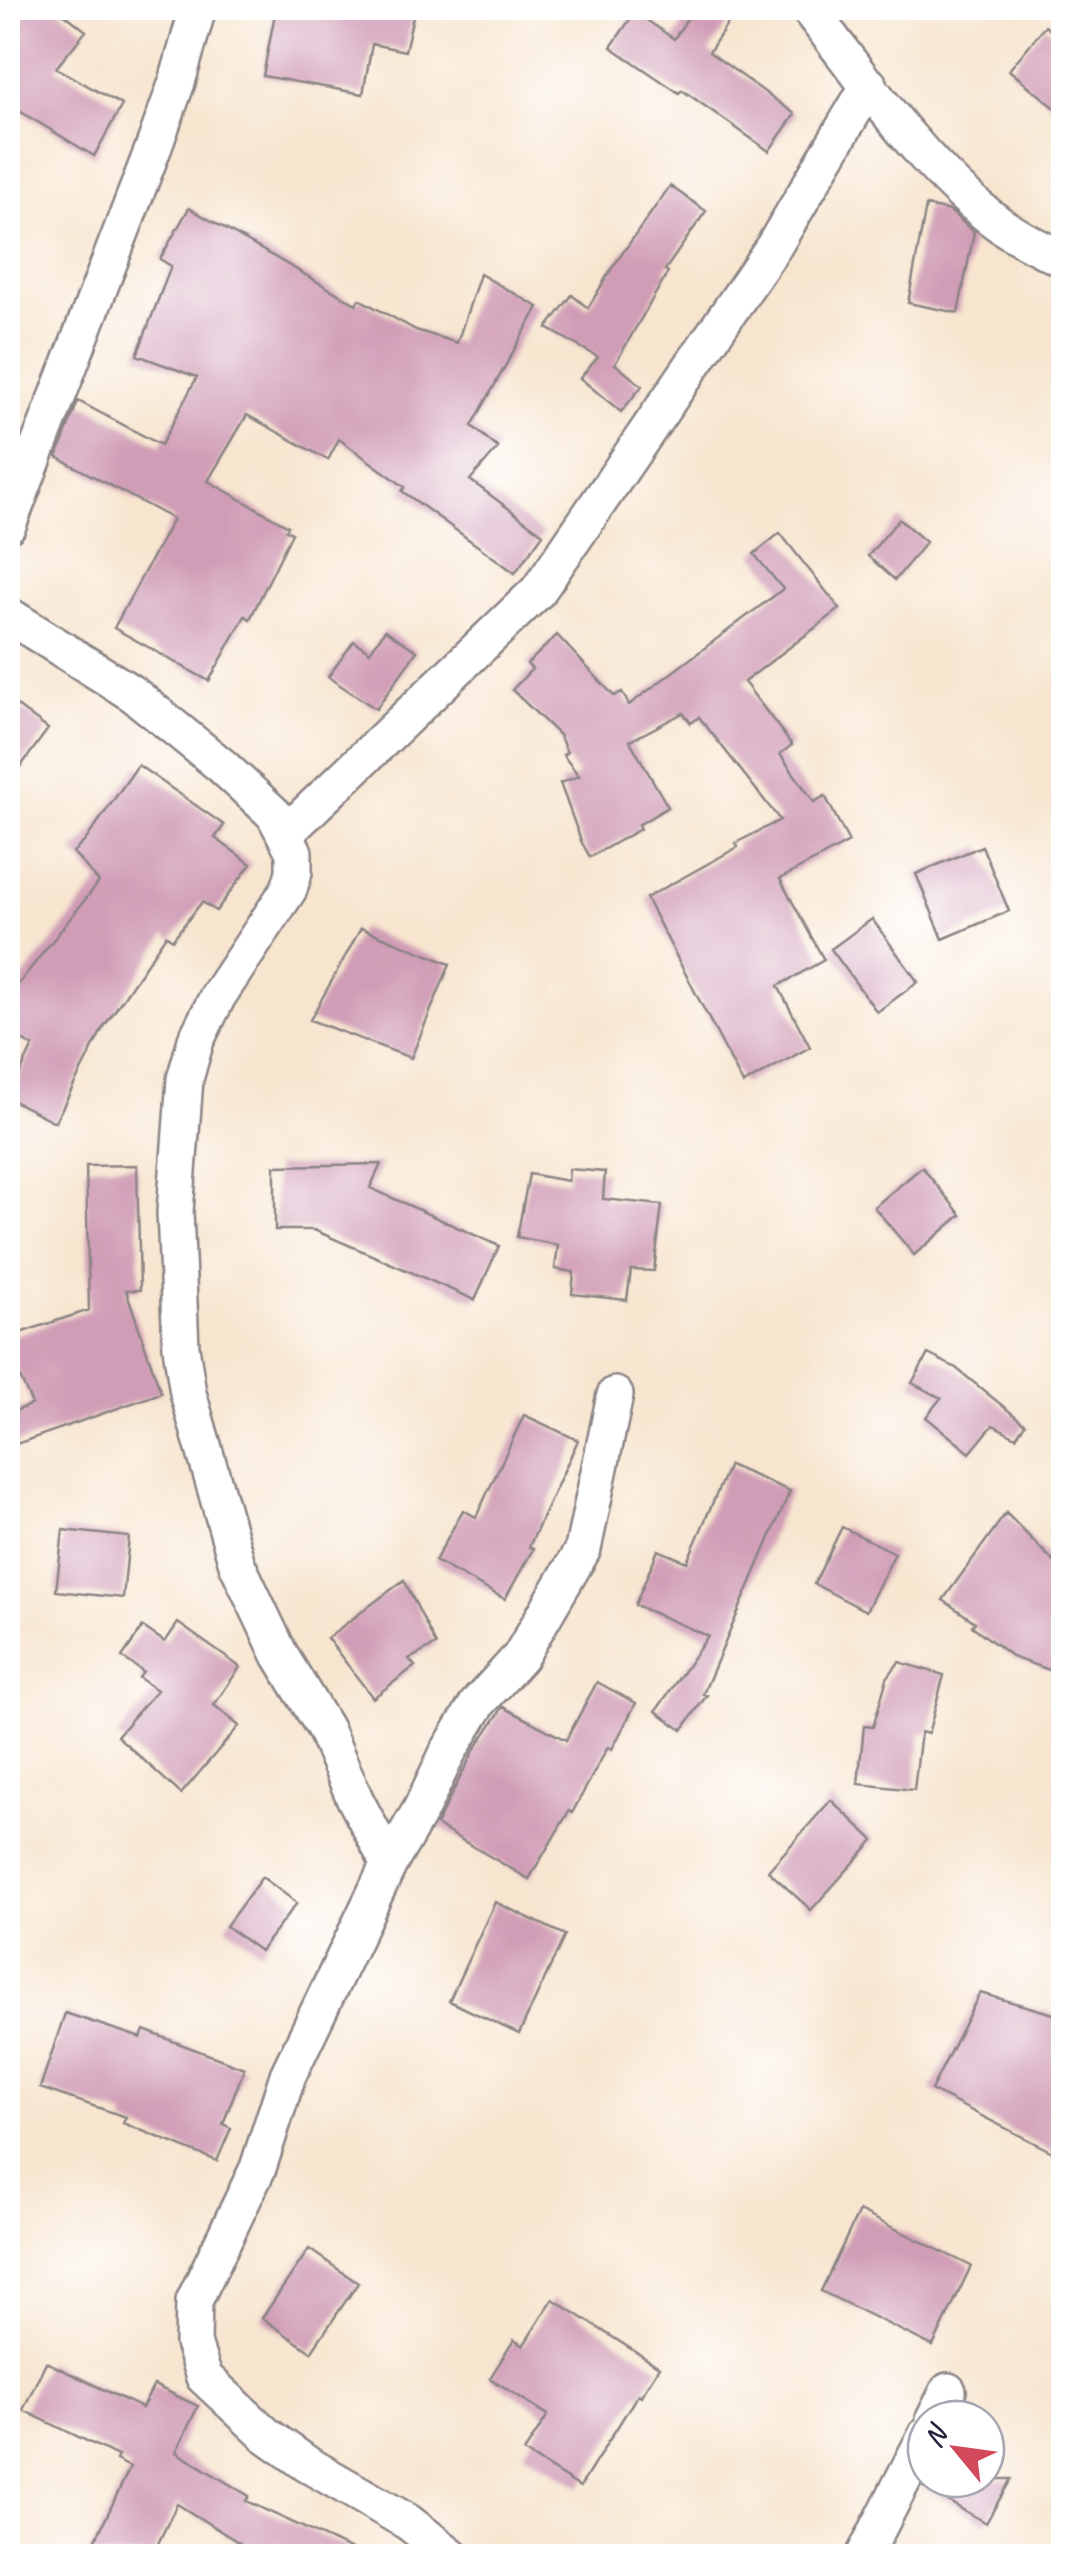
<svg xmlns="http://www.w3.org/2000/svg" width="1071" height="2564" viewBox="0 0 1071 2564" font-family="Caveat,sans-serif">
  <rect width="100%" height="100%" fill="#fff"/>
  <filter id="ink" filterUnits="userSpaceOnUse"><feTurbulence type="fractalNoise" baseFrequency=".01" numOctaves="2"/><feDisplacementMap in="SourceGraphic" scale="20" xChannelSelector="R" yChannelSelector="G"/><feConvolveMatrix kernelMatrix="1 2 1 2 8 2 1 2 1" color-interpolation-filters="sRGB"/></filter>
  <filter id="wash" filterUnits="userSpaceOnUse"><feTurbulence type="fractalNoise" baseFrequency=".0048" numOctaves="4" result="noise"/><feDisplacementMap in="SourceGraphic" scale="40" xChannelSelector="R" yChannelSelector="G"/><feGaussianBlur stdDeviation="2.25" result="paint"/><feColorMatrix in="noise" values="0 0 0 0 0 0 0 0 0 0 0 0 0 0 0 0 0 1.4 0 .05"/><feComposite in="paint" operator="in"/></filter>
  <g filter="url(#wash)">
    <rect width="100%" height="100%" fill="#f7e5cf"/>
    <g id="blocks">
      <!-- building -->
      <path fill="#d09db6" d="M8 8H57L86 31 56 68 122 105 94 156 8 104Z
        M276 8H415L405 51 372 44 363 94 263 76Z
        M694 8H738L709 52 795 114 769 151 682 90 679 93 611 47 635 12 674 39Z
        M1045 26 1064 41V115L1009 70Z
        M670 186 706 211 665 270 668 272 615 364 642 386 621 412 580 378 598 357 547 328 572 295 588 308 612 268Z
        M926 206 950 211 974 232 958 313 908 303Z
        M189 208 356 304 359 299 416 330 457 343 480 274 538 307 472 426 498 448 470 480 543 534 515 573 402 491 405 487 339 439 328 460 247 415 208 481 288 526 286 530 292 533 250 619 245 616 209 681 114 628 173 519 57 457 78 401 161 445 197 377 137 355 171 266 160 259Z
        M899 519 926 542 895 580 868 556Z
        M780 533 840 609 744 682 792 745 780 754 814 802 825 796 849 842 780 879 824 960 778 986 810 1047 743 1084 646 898 738 847 736 843 780 820 699 717 691 723 683 713 630 741 668 807 638 825 640 829 590 857 581 841 560 783 579 776 563 755 567 752 559 735 512 690 532 669 527 664 557 635 614 696 622 692 629 705 783 589 754 554Z
        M385 630 417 651 376 709 328 677 354 641 370 652Z
        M8 699 48 729 8 784Z
        M138 765 224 825 215 838 251 864 216 911 202 902 172 940 166 935 103 1028 55 1122 8 1098 33 1046 8 1033V997L99 882 73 852 85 841Z
        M982 846 1009 911 943 939 916 874Z
        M872 919 918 982 877 1012 831 949Z
        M361 928 450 964 411 1058 310 1020Z
        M381 1164 370 1188 499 1246 475 1300 314 1230H275V1166Z
        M137 1165 140 1290H126L161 1393 8 1447V1414L32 1404 8 1350V1337L89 1310 86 1166Z
        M922 1167 961 1215 914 1255 874 1207Z
        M569 1169 605 1172 603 1199 662 1205 654 1271 631 1270 627 1300 572 1294 574 1272 555 1269 558 1245 517 1237 529 1174 568 1181Z
        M928 1354 956 1368 1025 1424 1016 1437 993 1425 970 1453 926 1417 941 1398 912 1383Z
        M524 1415 578 1440 529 1547 533 1549 505 1599 435 1561 463 1510 476 1517Z
        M729 1465 790 1491 703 1694 707 1695 682 1730 656 1711 708 1636 635 1605 658 1550 687 1562Z
        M1006 1513 1064 1572V1675L1014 1658 972 1626 975 1622 943 1600Z
        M842 1527 895 1553 866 1611 814 1584Z
        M63 1530 129 1537 123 1598 56 1591Z
        M404 1580 436 1645 409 1659 415 1666 373 1698 327 1638Z
        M178 1623 240 1667 214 1705 239 1726 181 1794 117 1736 157 1690 139 1678 143 1672 122 1657 143 1627 165 1642Z
        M899 1662 944 1675 928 1734 921 1732 914 1790 858 1784 864 1726 873 1727 887 1678Z
        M597 1682 636 1703 612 1749 608 1747 572 1813 569 1811 529 1879 436 1825 473 1752 503 1707 566 1740Z
        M831 1800 874 1840 811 1910 768 1871Z
        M262 1877 297 1903 260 1951 226 1926Z
        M495 1902 565 1935 519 2034 449 2001Z
        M980 1993 1064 2017V2158L931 2090Z
        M65 2013 141 2038 144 2030 244 2068 223 2124 231 2128 217 2161 123 2123 126 2117 40 2088Z
        M859 2211 971 2266 933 2346 821 2291Z
        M309 2249 358 2283 311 2352 262 2318Z
        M553 2299 659 2367 641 2396 638 2394 580 2487 524 2452 548 2415 490 2378 514 2340 523 2346Z
        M46 2362 142 2408 154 2385 198 2406 176 2452 249 2496 246 2501 365 2556H242L246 2547 177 2504 152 2556H88L130 2467 116 2460 118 2456 23 2410Z
        M927 2479H1011L986 2523 923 2487Z"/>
    </g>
  </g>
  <g filter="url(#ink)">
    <use href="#blocks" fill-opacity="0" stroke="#8c8485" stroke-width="2.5"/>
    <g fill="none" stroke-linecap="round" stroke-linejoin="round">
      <defs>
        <path id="minor" d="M808 8C864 79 918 161 990 217 1012 235 1038 247 1064 260
          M8 525 153 149 177 82 198 8
          M8 615 133 694 222 766 274 814 294 852V872L289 889 218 996 196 1040 185 1079 175 1212 181 1347 188 1393 237 1564 280 1655 325 1729 355 1799 389 1864 288 2075 258 2168 194 2301 193 2343 204 2377 265 2434 307 2464 408 2522 452 2556
          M285 834 538 591 774 246 869 85
          M389 1864 421 1809 448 1752 478 1703 520 1657 583 1549 615 1395
          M934 2419 948 2391
          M864 2556 926 2435"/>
      </defs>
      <!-- minor casing -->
      <use href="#minor" stroke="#8c8485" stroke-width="40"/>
      <!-- minor -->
      <use href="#minor" stroke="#fff" stroke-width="35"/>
    </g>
  </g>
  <!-- margin -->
  <rect width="1071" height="2564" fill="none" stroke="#fff" stroke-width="40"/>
  <!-- north arrow -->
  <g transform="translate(956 2449) rotate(299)"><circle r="48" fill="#ffffff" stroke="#a7a7b1" stroke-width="2.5"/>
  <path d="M0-8L18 38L0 25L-18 38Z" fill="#d1495b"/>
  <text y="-15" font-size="28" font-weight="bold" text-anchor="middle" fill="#22223b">N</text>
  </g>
</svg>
